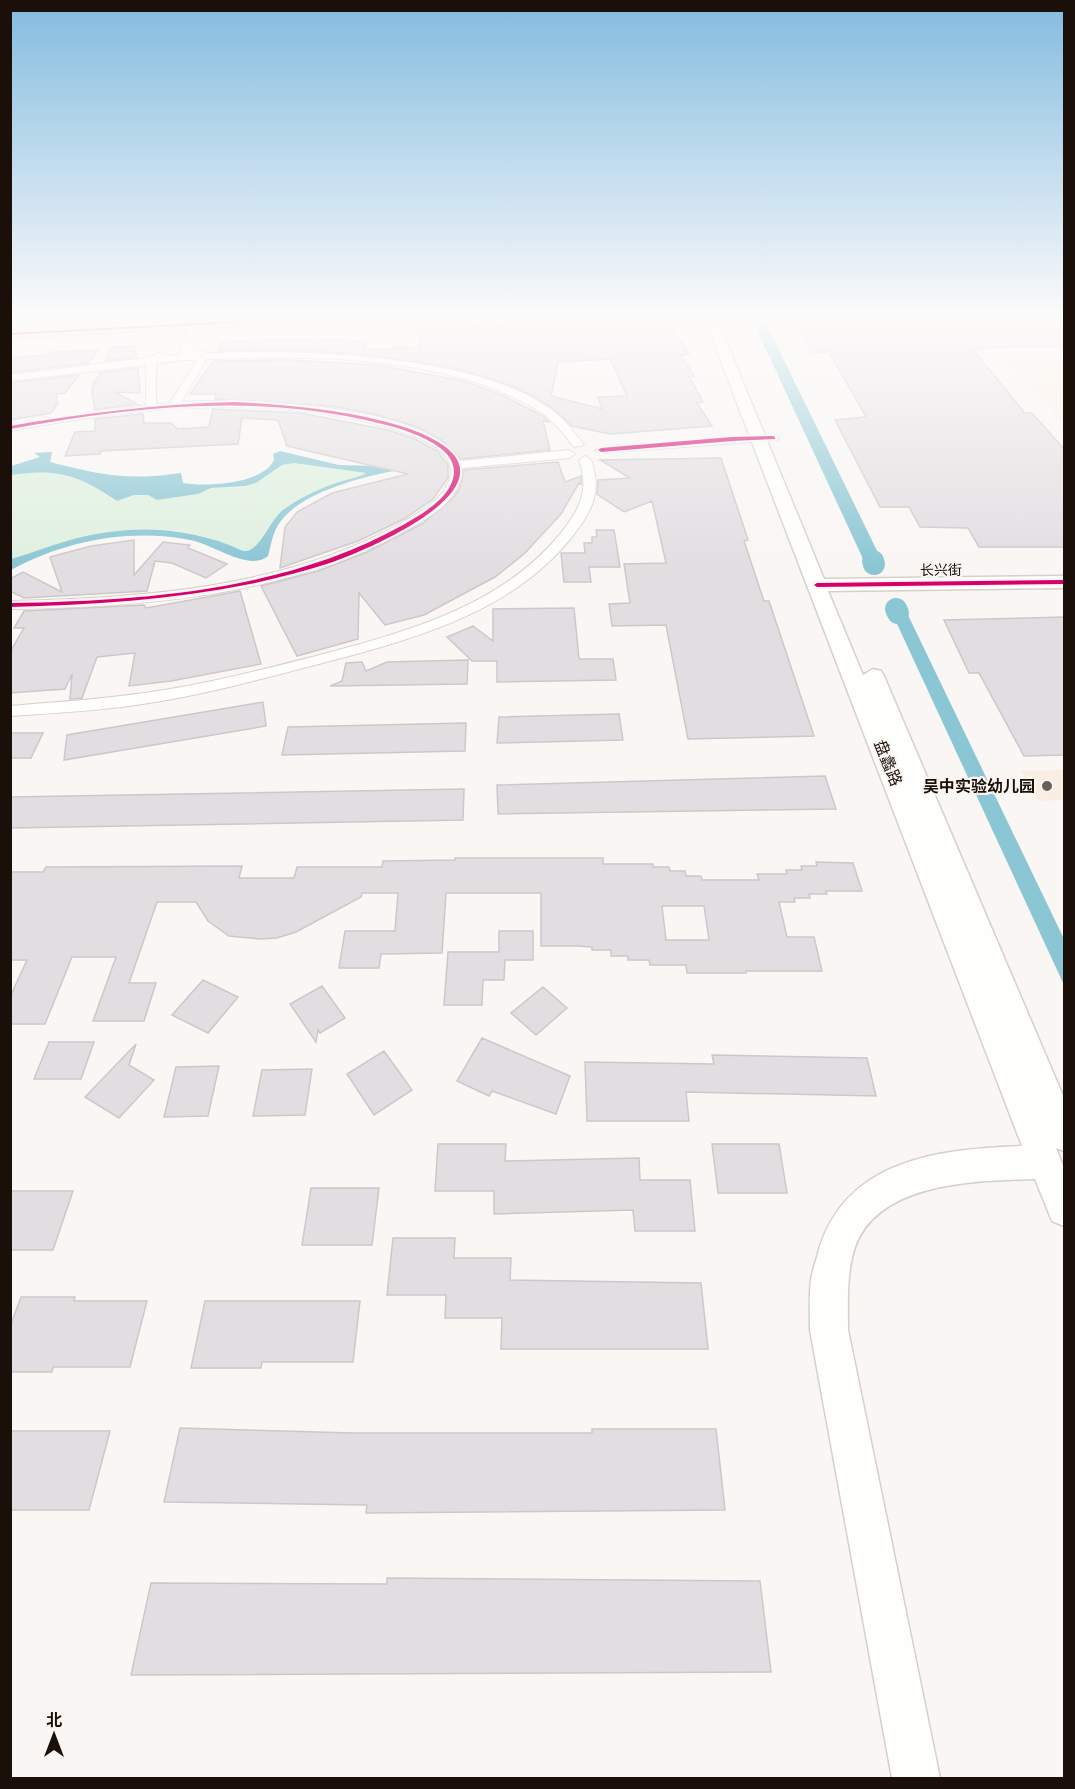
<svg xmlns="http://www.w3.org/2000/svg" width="1075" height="1789" viewBox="0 0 1075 1789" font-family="'Space Grotesk','Noto Sans SC',sans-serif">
  <rect width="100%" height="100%" fill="#f9f6f3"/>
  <!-- built -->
  <path fill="#faede2" d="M1064 359V423L1009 360Z
    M1064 770V800L1038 801 1021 771Z"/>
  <!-- green -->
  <path fill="#def0df" d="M294 463 366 473C359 478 348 479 339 482 321 489 300 498 284 509 269 520 260 553 243 551 155 510 96 535 11 559V475C57 468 79 475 117 501L138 494 148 495 157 500 198 494 211 488 243 487 256 483 282 465Z"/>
  <!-- water -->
  <path fill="#8bc6d4" d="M751 317H763L882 561H864Z
    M280 451 339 465 376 466 398 470C362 477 299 492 278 525 272 535 271 546 268 556 249 572 213 544 190 540 130 528 64 541 11 570V559C30 554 48 546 67 541 126 524 187 525 243 551 260 553 269 520 284 509 300 498 320 488 339 482 348 479 358 478 366 473L294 463 282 465 256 483 245 486 211 488 198 494 157 500 148 495H134L117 501C79 475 57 468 11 475V466L40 457 34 453 52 452 50 462C102 475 127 481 181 473L183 483C206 487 263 484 274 460L273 454Z
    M892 613H907L1064 939V985Z"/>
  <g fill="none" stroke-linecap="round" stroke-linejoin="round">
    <!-- canal -->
    <path stroke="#8bc6d4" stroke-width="22" d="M873 561 874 564
      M896 609 898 613"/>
  </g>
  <!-- building -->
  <path fill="#e2dde1" stroke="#ccc7cb" stroke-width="1.5" fill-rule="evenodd" d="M664 317 689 354 681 355 694 376H689L703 402 697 403 712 426 610 434 572 426 550 406 519 389 483 376 443 366 358 354 277 350 219 351 221 342 264 340 346 339V342L365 341V349L420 348 418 330ZM610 359 627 396 598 397 602 409 551 396 558 362Z
    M944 317 1065 318V346L979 348 981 350H973L1025 413H1032L1065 450V547H979L968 528 920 527 909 507H880L835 420 866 417 829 352H811L795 320 946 319Z
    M135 346 136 357 105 361 111 347Z
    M98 350 88 363 10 373V358L50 355 52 352Z
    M290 360 378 365 463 381 502 395 543 416 549 422 543 421 550 450 461 459 442 440 412 425 374 414 332 406 215 399 216 394H190L213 361Z
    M138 368 140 393 115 392 137 404 95 410 92 392 94 381 96 382 100 373Z
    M79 375 65 393 56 394 58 403 51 413 10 420V383Z
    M213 409 301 413 388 430 415 439 437 451 448 465V478L433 499 404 519 358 541 280 568 285 527 297 512 332 493 408 474 287 446 278 420 242 418 238 444 101 451 100 454 65 456 75 432 95 431V419L143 414 144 423H171L178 429 209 427Z
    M721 458 748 540 744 541 764 601H769L814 736 688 739 666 625 612 626 609 604 630 603 624 564 666 563 652 501 624 512 597 494 598 480 630 478 600 460Z
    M558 462 565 482 581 476V484L579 483 561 514 524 554 495 577 424 615 385 625 359 593 358 639 297 656 261 586 318 571 367 552 422 524 454 497 460 488 464 470Z
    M596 530H614L620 567H589L591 582H564L561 553H585L584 543H592V537H597Z
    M134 540V575L163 542 190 545 188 548 227 564 206 578 172 563 155 561 147 591 24 598 10 591V579L23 572 62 592 50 557 91 546Z
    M240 591 261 664 171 681 129 686 135 653 97 657 82 698 70 699 72 674 65 689 10 693V652L24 628H14L24 611 144 605 146 608Z
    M574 608 579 659H613L616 680 497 682V661H472L447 637 473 626 493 641V609Z
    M1065 617V755L1024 756 979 673H969L944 620Z
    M468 660 467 684 330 686 342 681 346 663 362 662 366 671 387 662Z
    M263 702 266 726 64 760 67 735Z
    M619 714 623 740 497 743 499 717Z
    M466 723 465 751 282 755 288 727Z
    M10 733H43L31 758H10Z
    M825 776 836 809 498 814 497 785Z
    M464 789 463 820 10 828V797Z
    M455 858H603V864H653V867H669L670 871H685L686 876H701L702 880H759L757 874H787L786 870H802L801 866H817L816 862 853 863 862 891H826L827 894H809L810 898H794L795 902H779L787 937H814L822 971H746V973H687L686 965H650L649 960H628V956H611V950H592V947L578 946H541V893H446L442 953 381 954 379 968H339L345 931H395L398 893H362L361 897 296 932 277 938 260 939 229 936 208 921 196 902H157L129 983H156L144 1021H93L116 957H72L45 1024H10V997L27 960H10V872H43L46 867 242 866 239 878H294L297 867H382L383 861 455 860ZM662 906H704L709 940H666Z
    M499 931H533V960H505L504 980H483L482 1005H444L448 952H499Z
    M203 980 238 997 208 1033 172 1015Z
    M322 986 345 1018 320 1033 318 1030 316 1042 290 1004Z
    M543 987 567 1008 536 1035 511 1013Z
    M482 1038 570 1076 556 1114 492 1091 489 1096 457 1081Z
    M49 1042H94L81 1079H34Z
    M136 1044 129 1065 154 1080 119 1118 85 1097Z
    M384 1051 412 1090 374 1115 347 1074Z
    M712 1055 867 1058 876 1096 686 1092 689 1121H587L585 1062 714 1064Z
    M219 1066 208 1116 164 1117 176 1067Z
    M312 1069 305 1115 253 1116 262 1070Z
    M438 1144H506L505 1161 639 1158 640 1180H690L695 1231H635L633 1210 494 1214V1191H435Z
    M712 1144H779L787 1193H718Z
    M311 1188H379L372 1245H302Z
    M10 1191H73L53 1250H10Z
    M393 1238H455L454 1258H511L510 1280 701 1283 708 1349H501L502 1318H445L446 1295H387Z
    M21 1297H75L74 1301H147L130 1367H53L52 1372H10V1327Z
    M205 1301H360L353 1362H262L261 1368H191Z
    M180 1428 353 1433H592V1429H716L725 1510 366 1513 367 1505 164 1502Z
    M10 1431H110L89 1510H10Z
    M387 1578 760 1581 771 1672 131 1675 151 1583 387 1584Z"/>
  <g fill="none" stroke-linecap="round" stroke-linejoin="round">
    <defs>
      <path id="street" d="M195 317 200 320 191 350C197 349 202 353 209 353 219 354 230 352 241 352 329 352 476 357 549 408 563 418 574 431 584 445L574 447C564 434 553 420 539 411 448 355 311 355 207 359L181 402C242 398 428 403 460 461L569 450 575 454 569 458 462 468C463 496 434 515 412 527 292 596 146 607 10 609V601C145 598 286 588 405 521 422 511 451 494 451 470 450 453 430 443 416 437 392 427 367 422 343 417 231 396 120 411 10 431V425L146 405V365L10 381V375L147 358 162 352 166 356 180 355 190 320ZM184 360H197L170 403 156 404V363Z
        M773 435 779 438 777 440 601 453 595 450 601 447Z
        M585 456 591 460C603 491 591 514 571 538 510 614 410 640 319 664 265 678 211 693 155 702 108 710 59 713 10 716V706C57 702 105 699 151 692 207 684 261 670 316 656 403 633 501 607 560 534 579 511 590 490 579 460Z"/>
      <path id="secondary" d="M704 317H716L824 579 1064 576V588L828 591 863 675 873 669 881 671 884 676 1064 1098V1151L1056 1148 1064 1168V1226L1052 1221 1035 1179C977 1181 879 1181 855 1247 846 1274 848 1302 848 1330L940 1778H892L810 1330C810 1313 809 1296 811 1280 812 1271 816 1262 818 1253 844 1159 939 1149 1022 1146Z"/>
      <path id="primary" d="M257 317H339L332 321 10 338V330Z"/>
    </defs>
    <!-- street casing -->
    <use href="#street" stroke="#d7d0ca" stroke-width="2"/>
    <!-- secondary casing -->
    <use href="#secondary" stroke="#d7d0ca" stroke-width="3"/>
    <!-- primary casing -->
    <use href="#primary" stroke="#d3d1cf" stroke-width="3"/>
    <!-- street -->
    <use href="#street" fill="#fefefd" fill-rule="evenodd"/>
    <!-- secondary -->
    <use href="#secondary" fill="#fefefd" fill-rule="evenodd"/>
    <!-- primary -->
    <use href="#primary" fill="#e7e3da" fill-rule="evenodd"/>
    <defs>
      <path id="cycleway" d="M314 317H334L332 318 10 335V333Z
        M234 402C276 404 316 408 356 415 384 421 413 427 438 442 516 488 366 550 333 562 306 571 278 578 250 584 171 600 91 605 10 607V603C143 601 285 591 403 525 422 514 453 497 454 472 454 453 434 443 419 436 396 426 371 421 346 416 234 395 121 409 10 429V426C85 413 159 404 234 402Z
        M773 436 775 437V439L732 441 601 452 598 450 601 448 732 437Z
        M1064 580V584L817 587 814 585 817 583Z"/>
    </defs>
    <!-- cycleway casing -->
    <use href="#cycleway" stroke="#fbf5f1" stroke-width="4"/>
    <!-- cycleway -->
    <use href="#cycleway" fill="#d6006c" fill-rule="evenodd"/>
  </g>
  <!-- sky -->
  <linearGradient id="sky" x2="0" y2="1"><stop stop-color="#83bbe0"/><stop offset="0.56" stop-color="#fcfbfa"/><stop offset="1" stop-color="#fcfbfa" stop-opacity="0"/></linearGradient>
  <rect width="1075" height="567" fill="url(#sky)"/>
  <!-- markers -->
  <circle fill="#68605b" stroke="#fbf5f1" stroke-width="2" cx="1047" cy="786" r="6"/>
  <g text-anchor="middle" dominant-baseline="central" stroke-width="4.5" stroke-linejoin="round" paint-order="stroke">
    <!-- far-street labels -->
    <g font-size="14" fill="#1a1009" stroke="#fbf5f1">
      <text transform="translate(941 570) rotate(-1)">长兴街</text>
    </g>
    <!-- street labels -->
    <g font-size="16" fill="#1a1009" stroke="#fbf5f1">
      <text transform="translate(888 763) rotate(68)">盘蠡路</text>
    </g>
    <!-- poi labels -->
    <g font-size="16" font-weight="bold" fill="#1a1009" stroke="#fbf5f1" text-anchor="end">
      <text x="1035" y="786">吴中实验幼儿园</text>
    </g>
  </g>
  <!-- border -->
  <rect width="1075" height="1789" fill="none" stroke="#1a1009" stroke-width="24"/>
  <!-- north arrow -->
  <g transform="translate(54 1735)" stroke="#fbf5f1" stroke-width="4.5" paint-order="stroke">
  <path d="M0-4.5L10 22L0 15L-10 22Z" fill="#1a1009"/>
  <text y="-9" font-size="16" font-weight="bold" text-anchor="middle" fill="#1a1009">北</text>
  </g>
</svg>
